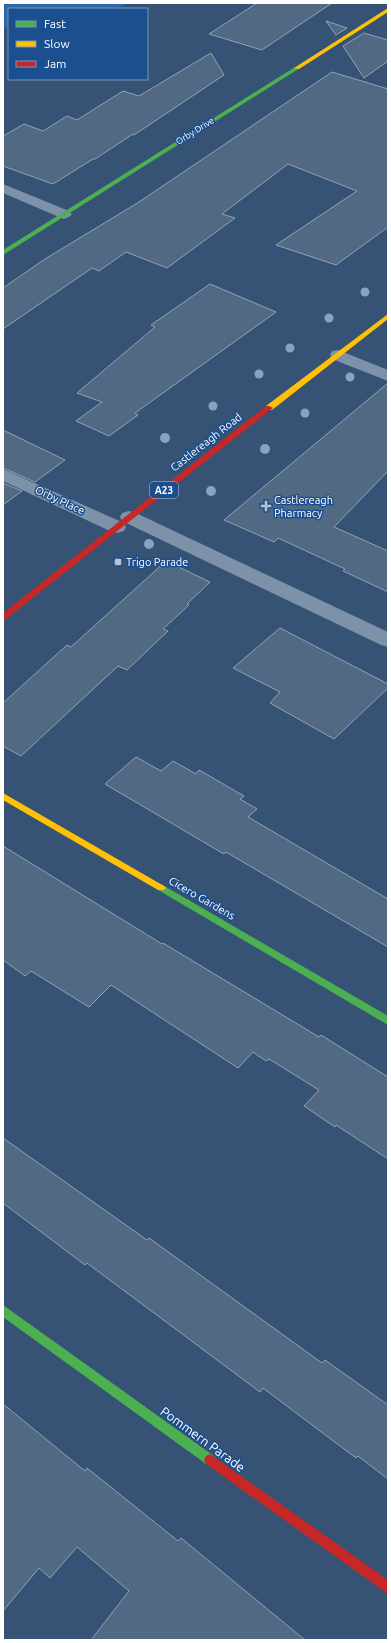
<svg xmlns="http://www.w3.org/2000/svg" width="391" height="1643" viewBox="0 0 391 1643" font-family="Ubuntu,sans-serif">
  <rect width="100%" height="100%" fill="#365274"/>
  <!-- green -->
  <path fill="#2f66a5" d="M3 3H129L122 6 108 9H9V27L3 28Z"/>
  <!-- building -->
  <path fill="#526984" stroke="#92a2b6" d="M257 3H332L262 50 209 34Z
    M326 21 347 28 336 35Z
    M364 33 388 40V61L364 78 343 46Z
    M211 53 224 75 134 135 133 134 95 159H93L53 184 3 166V136L24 124 43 131 67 116 77 120 123 91 139 96Z
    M332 72 388 89V227L336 265 276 245 357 191 288 164 222 214 235 218 167 268 126 252 99 271 92 268 3 329V288L45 259 139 202Z
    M210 284 276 312 135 413 138 415 109 436 76 421 102 402 77 393 155 327 151 325Z
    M388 383V471L334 527 388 551V592L343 571 345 569 278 538 274 542 224 520Z
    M3 430 65 460 35 482 3 468Z
    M3 483 22 491 3 505Z
    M166 561 210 582 187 604 189 605 163 629 168 631 127 670 118 666 21 756 3 746V703L67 645 71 647Z
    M280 628 388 684V688L334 739 270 703 280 692 233 668Z
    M136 757 161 771 173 761 196 774 199 770 244 796 240 799 257 809 248 817 388 899V947L226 852 224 854 105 784Z
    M3 846 162 944 163 943 319 1037 321 1035 388 1077V1159L336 1125 335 1127 304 1106 319 1090 269 1059 266 1061 253 1052 238 1068 111 985 89 1007 31 971 25 976 3 960Z
    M3 1138 147 1240 149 1238 322 1363 325 1360 388 1405V1479L358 1456 356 1458 263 1388 260 1392 87 1263 85 1265 3 1203Z
    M3 1404 85 1471 87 1468 178 1541 181 1538 305 1640H91L129 1591 77 1547 50 1578 39 1568 3 1611Z"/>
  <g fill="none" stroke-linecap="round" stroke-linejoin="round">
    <!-- street -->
    <path fill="#7d92a8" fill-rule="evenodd" d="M3 184 69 211 72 214 69 217 64 219 59 217 3 193Z
      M338 350 388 370V381L332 359 330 355 332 351Z
      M3 469 124 523 126 527 124 531 117 533 110 531 3 481Z
      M129 511 136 513 388 632V647L381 645 122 521 120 517 122 513Z"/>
    <!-- fast -->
    <path fill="#4caf50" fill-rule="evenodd" d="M295 67 300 68 3 255V250Z
      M161 884 388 1016V1025L158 890 156 888 158 886Z
      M3 1305 214 1456 216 1460 214 1464 210 1466 206 1464 3 1317Z"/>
    <!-- slow -->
    <path fill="#ffc107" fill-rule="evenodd" d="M388 8V12L299 69 294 68Z
      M388 314V319L272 410H266V406Z
      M3 793 164 886 166 888 164 890H158L3 800Z"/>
    <!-- jam -->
    <path fill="#c62828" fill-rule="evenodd" d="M266 406H269L273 408 6 619 3 620V613Z
      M210 1454 388 1580V1594L206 1464 204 1460 206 1456Z"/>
  </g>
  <!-- trees -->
  <g fill="#8aa2be">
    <circle cx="365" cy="292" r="4.5"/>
    <circle cx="329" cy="318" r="4.5"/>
    <circle cx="290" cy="348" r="4.5"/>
    <circle cx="259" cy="374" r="4.5"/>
    <circle cx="350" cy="377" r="4.5"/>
    <circle cx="213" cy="406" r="4.5"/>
    <circle cx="305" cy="413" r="4.5"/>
    <circle cx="165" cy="438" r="5"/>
    <circle cx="265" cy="449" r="5"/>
    <circle cx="211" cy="491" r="5"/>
    <circle cx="149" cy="544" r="5"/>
  </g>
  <!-- markers -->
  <g fill="#b9c2ce" stroke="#1b4f8f" stroke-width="1.5">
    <path d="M264 500h4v4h4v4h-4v4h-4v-4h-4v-4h4z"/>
    <rect x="114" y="558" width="8" height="8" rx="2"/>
  </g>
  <g text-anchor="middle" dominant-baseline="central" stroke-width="3" stroke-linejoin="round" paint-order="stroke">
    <!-- far-street labels -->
    <g font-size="9" fill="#fff" stroke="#1b4f8f">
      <text transform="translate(195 131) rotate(-32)">Orby Drive</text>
    </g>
    <!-- shield labels -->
    <rect fill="#1b4f8f" stroke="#bbcadd" stroke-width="1" x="150" y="482" width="28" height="16" rx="3"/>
    <g font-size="10" font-weight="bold" fill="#fff">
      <text x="164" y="490">A23</text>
    </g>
    <!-- street labels -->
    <g font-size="11" fill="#fff" stroke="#1b4f8f">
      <text transform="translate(206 442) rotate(-38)">Castlereagh Road</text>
      <text transform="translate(60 500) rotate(25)">Orby Place</text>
      <text transform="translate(202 898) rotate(30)">Cicero Gardens</text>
    </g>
    <!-- poi labels -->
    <g font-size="11" fill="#fff" stroke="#1b4f8f" text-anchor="start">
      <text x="274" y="500">Castlereagh<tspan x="274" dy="13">Pharmacy</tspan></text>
      <text x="126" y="562">Trigo Parade</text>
    </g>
    <!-- near-street labels -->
    <g font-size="13" fill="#fff" stroke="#1b4f8f">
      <text transform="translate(203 1439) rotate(36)">Pommern Parade</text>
    </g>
  </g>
  <!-- border -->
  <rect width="391" height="1643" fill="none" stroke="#ffffff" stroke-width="8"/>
  <!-- legend -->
  <rect x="8" y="8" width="140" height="72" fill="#1b4f8f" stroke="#7695bc"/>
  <rect x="16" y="21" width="20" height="6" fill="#4caf50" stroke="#7695bc"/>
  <text x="44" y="28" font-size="12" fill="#ffffff">Fast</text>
  <rect x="16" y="41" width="20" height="6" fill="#ffc107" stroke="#7695bc"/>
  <text x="44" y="48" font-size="12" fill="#ffffff">Slow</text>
  <rect x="16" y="61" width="20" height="6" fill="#c62828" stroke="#7695bc"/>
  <text x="44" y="68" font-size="12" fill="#ffffff">Jam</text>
</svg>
